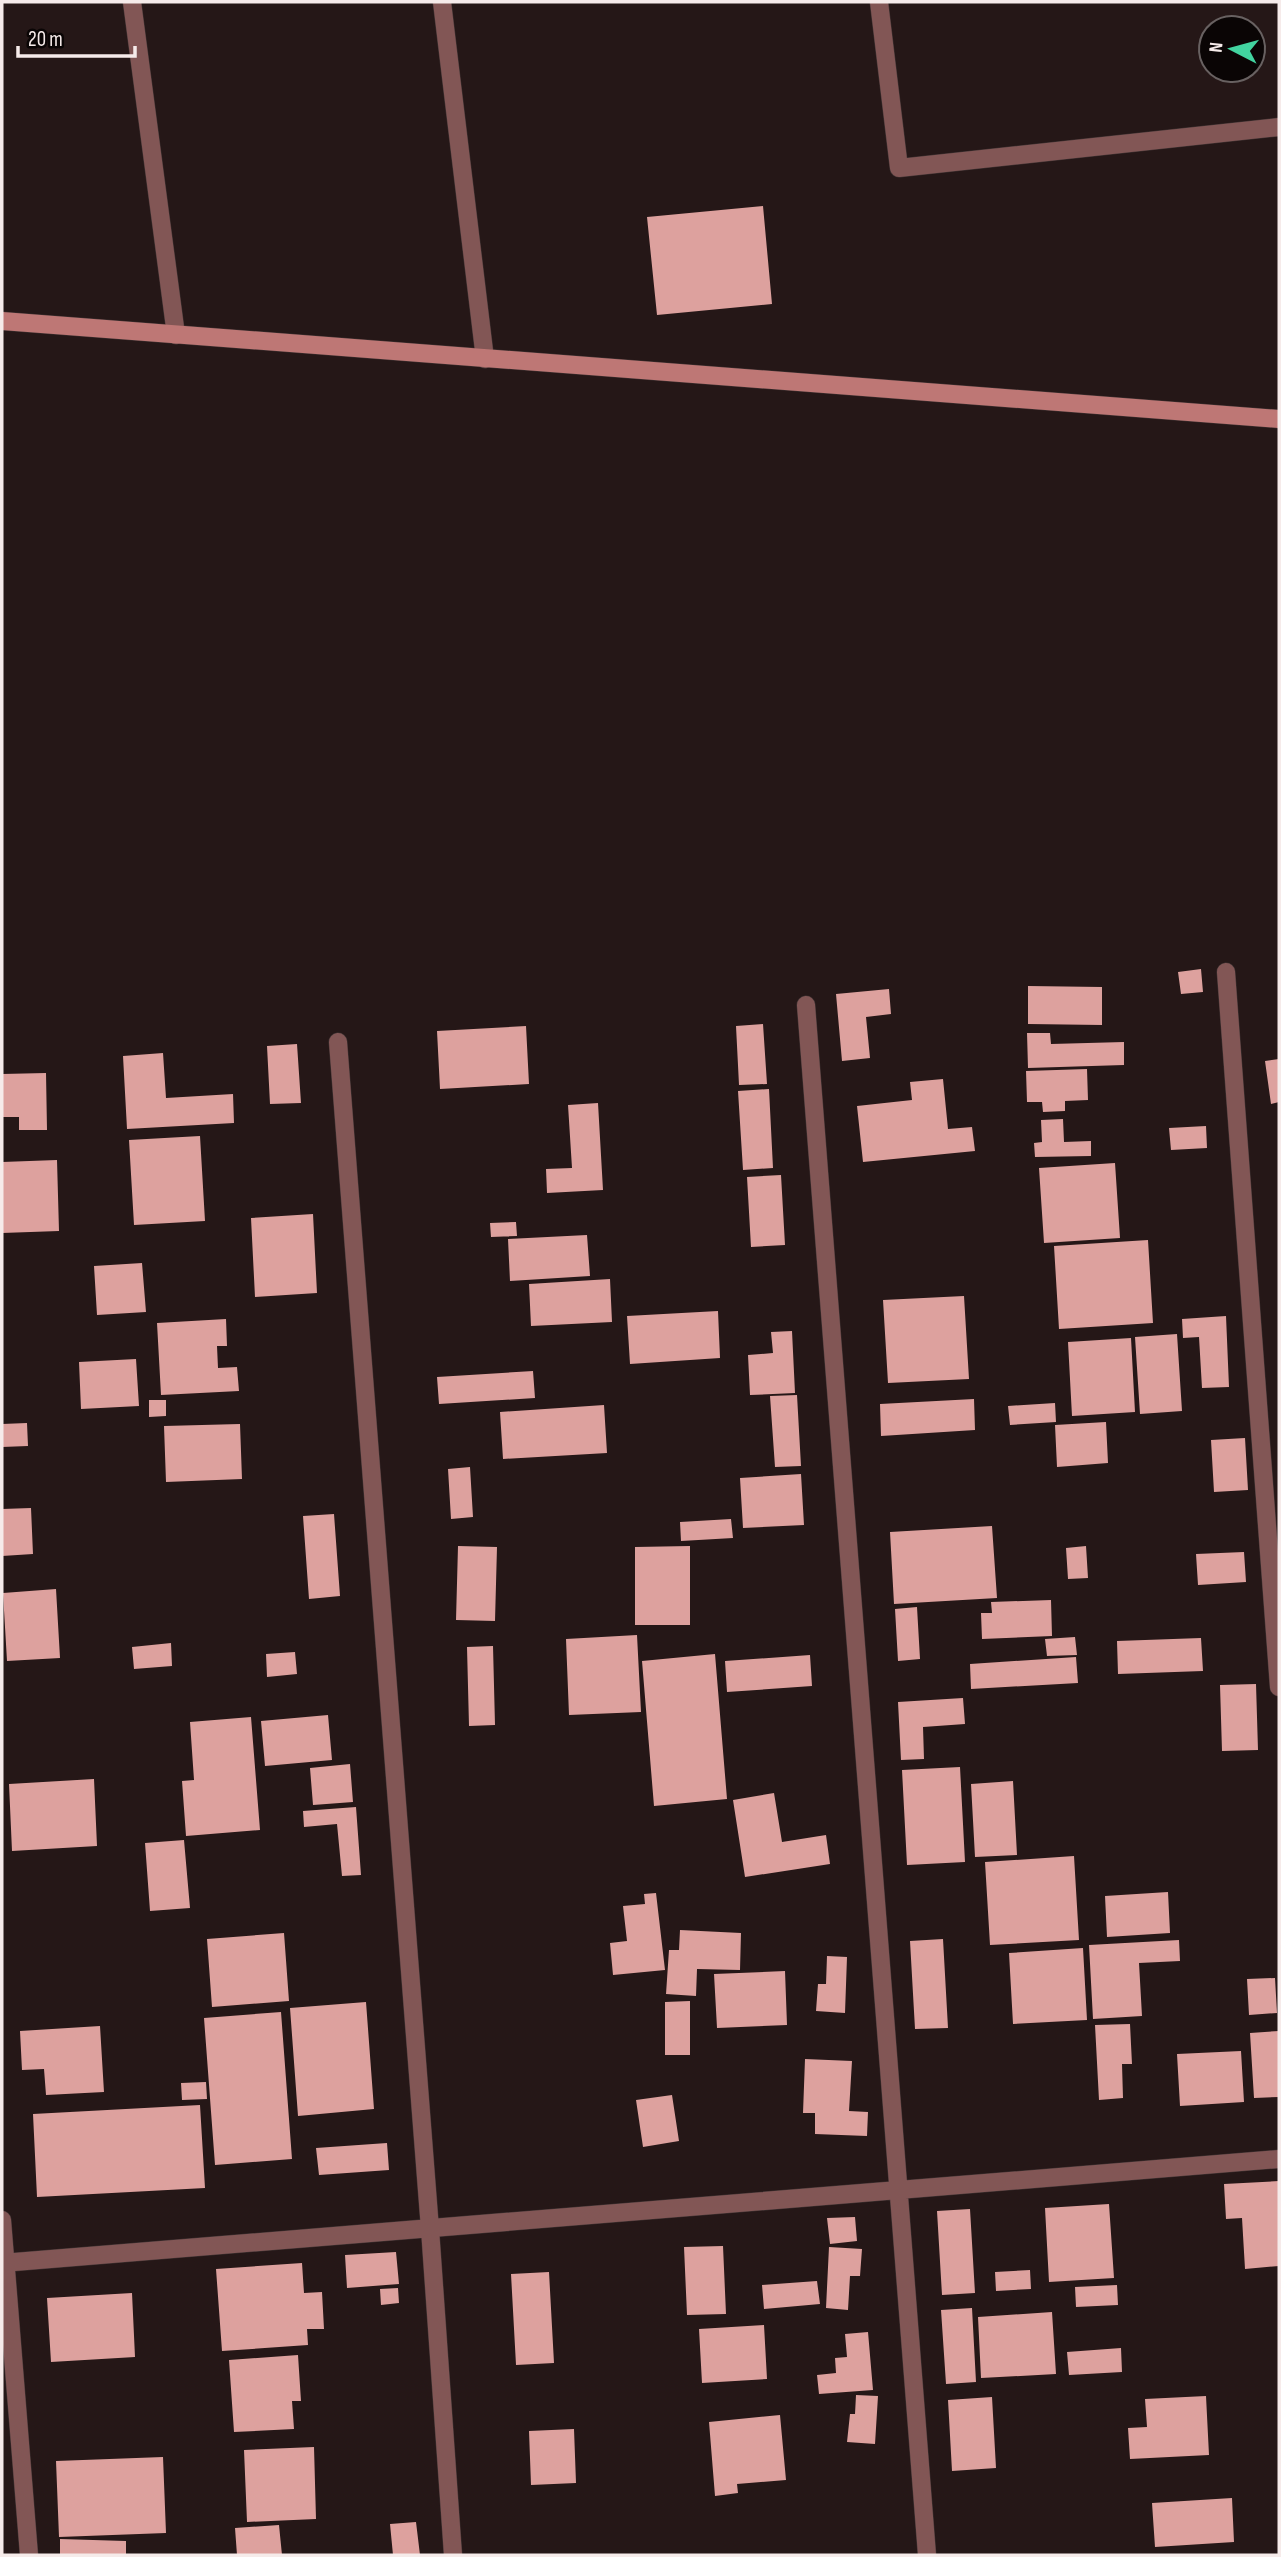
<svg xmlns="http://www.w3.org/2000/svg" width="1281" height="2557" viewBox="0 0 1281 2557" font-family="'Sofia Sans Condensed',sans-serif">
  <rect width="100%" height="100%" fill="#251717"/>
  <!-- building -->
  <path fill="#dda19e" d="M763 206 772 304 657 315 647 217Z
    M1201 969 1203 992 1181 994 1178 972Z
    M1028 986 1102 987V1025L1028 1024Z
    M889 989 891 1014 866 1017 870 1058 842 1061 836 994Z
    M763 1024 767 1084 739 1085 736 1026Z
    M526 1026 529 1084 440 1089 437 1031Z
    M1027 1033H1050L1051 1044 1124 1042V1065L1028 1068Z
    M297 1044 301 1103 270 1104 267 1046Z
    M163 1053 166 1098 233 1094 234 1123 127 1129 123 1056Z
    M1279 1059V1102L1271 1104 1265 1061Z
    M1087 1069 1088 1100 1065 1101V1111L1043 1112 1042 1102H1027L1026 1071Z
    M46 1073 47 1130H19V1117H2V1074Z
    M943 1079 948 1129 972 1127 975 1151 863 1162 857 1106 912 1100 910 1082Z
    M769 1089 773 1168 743 1170 738 1091Z
    M598 1103 603 1190 547 1193 546 1169 572 1168 568 1105Z
    M1063 1119 1064 1142 1091 1141V1156L1035 1157 1034 1143 1042 1142 1041 1120Z
    M1206 1126 1207 1148 1171 1150 1169 1128Z
    M200 1136 205 1221 134 1225 129 1140Z
    M57 1160 59 1231 2 1233V1162Z
    M1115 1163 1120 1238 1044 1243 1039 1168Z
    M781 1175 785 1245 751 1247 747 1177Z
    M313 1214 317 1293 255 1297 251 1218Z
    M516 1222 517 1236 491 1237 490 1223Z
    M587 1235 590 1276 510 1281 508 1239Z
    M1148 1240 1153 1323 1059 1329 1054 1246Z
    M142 1263 146 1312 97 1315 94 1266Z
    M610 1279 612 1322 531 1326 529 1284Z
    M964 1296 969 1379 888 1383 883 1300Z
    M718 1311 720 1358 630 1364 627 1316Z
    M1226 1316 1229 1387 1202 1388 1199 1337 1183 1338 1182 1319Z
    M226 1319 227 1346H217L218 1368 237 1367 239 1391 161 1395 157 1323Z
    M792 1331 795 1393 750 1395 748 1355 773 1353 771 1332Z
    M1177 1334 1182 1411 1140 1414 1135 1337Z
    M1131 1338 1135 1412 1072 1416 1068 1342Z
    M136 1359 139 1406 81 1409 79 1362Z
    M533 1371 535 1398 439 1404 437 1377Z
    M797 1395 801 1466 775 1467 770 1396Z
    M974 1399 975 1430 881 1436 880 1404Z
    M149 1400H166V1416L149 1417Z
    M1055 1403 1056 1422 1010 1425 1008 1406Z
    M604 1405 607 1453 503 1459 500 1412Z
    M1106 1422 1108 1463 1057 1467 1055 1425Z
    M27 1423 28 1446 2 1447V1424Z
    M240 1424 242 1479 166 1482 164 1426Z
    M1245 1438 1248 1490 1214 1492 1211 1440Z
    M470 1467 473 1517 451 1519 448 1469Z
    M801 1474 804 1525 743 1528 740 1478Z
    M31 1508 33 1554 2 1556V1509Z
    M334 1514 340 1596 309 1599 303 1516Z
    M731 1519 733 1538 681 1541 680 1522Z
    M992 1526 997 1598 894 1604 890 1532Z
    M458 1546 497 1547 495 1621 456 1620Z
    M690 1546V1625H635V1547Z
    M1086 1546 1088 1578 1068 1579 1066 1548Z
    M1244 1552 1246 1582 1198 1585 1196 1554Z
    M56 1589 60 1658 7 1661 3 1593Z
    M1051 1600 1052 1636 982 1639 981 1613H992L991 1602Z
    M917 1607 920 1659 898 1661 895 1609Z
    M637 1635 641 1712 569 1715 566 1639Z
    M1075 1637 1077 1655 1047 1656 1045 1639Z
    M1201 1638 1203 1671 1118 1674 1117 1641Z
    M171 1643 172 1666 134 1669 132 1647Z
    M493 1646 495 1725 469 1726 467 1647Z
    M295 1652 297 1674 267 1677 266 1654Z
    M715 1654 727 1799 654 1806 642 1661Z
    M810 1655 812 1686 727 1692 725 1661Z
    M1076 1657 1078 1683 971 1689 970 1664Z
    M1256 1684 1258 1750 1222 1751 1220 1685Z
    M963 1698 965 1724 923 1727 924 1759 901 1760 898 1702Z
    M328 1715 332 1760 265 1766 261 1721Z
    M251 1717 260 1830 186 1836 182 1781 194 1780 190 1722Z
    M350 1764 353 1802 313 1805 310 1768Z
    M960 1767 965 1862 907 1865 902 1770Z
    M94 1779 97 1846 12 1851 9 1784Z
    M1013 1781 1017 1855 975 1857 971 1784Z
    M774 1793 782 1842 826 1835 830 1864 745 1877 733 1800Z
    M356 1807 361 1875 342 1876 337 1824 304 1827 303 1811Z
    M184 1840 190 1908 150 1911 145 1843Z
    M1074 1856 1079 1940 990 1945 985 1862Z
    M1168 1892 1170 1933 1107 1937 1105 1896Z
    M656 1893 665 1970 613 1975 610 1943 627 1941 623 1906 645 1904 644 1894Z
    M680 1930 741 1933 740 1970 697 1969 696 1996 666 1994 669 1950H679Z
    M284 1933 289 2001 212 2007 207 1939Z
    M943 1939 948 2028 915 2029 910 1941Z
    M1179 1940 1180 1961 1139 1963 1142 2016 1093 2019 1089 1945Z
    M1083 1948 1087 2020 1013 2024 1009 1953Z
    M827 1956 847 1957 845 2013 816 2011 818 1984H826Z
    M785 1971 787 2025 717 2028 714 1974Z
    M1275 1978 1277 2013 1249 2015 1247 1979Z
    M690 2001V2055H665V2002Z
    M366 2002 374 2109 298 2116 290 2008Z
    M281 2012 292 2159 215 2165 204 2018Z
    M1130 2024 1132 2064H1122L1123 2098 1099 2100 1095 2025Z
    M100 2026 104 2092 46 2095 44 2069 22 2070 20 2031Z
    M1279 2031V2097L1254 2098 1250 2033Z
    M1241 2051 1244 2102 1180 2106 1177 2054Z
    M805 2059 852 2061 849 2111 868 2112 867 2136 815 2134V2113H803Z
    M206 2082 207 2099 182 2100 181 2083Z
    M672 2095 679 2141 643 2147 636 2100Z
    M200 2105 205 2188 37 2197 33 2114Z
    M387 2143 389 2170 319 2175 316 2148Z
    M1279 2181V2266L1245 2269 1242 2218 1226 2219 1224 2184Z
    M1109 2204 1114 2278 1049 2282 1045 2208Z
    M970 2209 975 2293 942 2295 937 2211Z
    M855 2217 857 2241 830 2244 827 2218Z
    M723 2246 726 2314 687 2315 684 2247Z
    M829 2247 862 2249 860 2276H850L848 2310 826 2308Z
    M396 2252 399 2284 347 2288 345 2255Z
    M302 2263 304 2293 322 2292 324 2329H307L308 2345 222 2351 216 2269Z
    M1030 2270 1031 2289 996 2291 995 2272Z
    M549 2272 554 2363 516 2365 511 2274Z
    M817 2281 820 2304 764 2309 762 2285Z
    M1117 2285 1118 2305 1076 2307 1075 2287Z
    M398 2288 399 2303 381 2305 380 2289Z
    M132 2293 135 2357 51 2362 47 2298Z
    M972 2308 976 2382 946 2384 941 2310Z
    M1052 2312 1056 2374 981 2378 978 2317Z
    M764 2325 767 2379 702 2383 699 2329Z
    M868 2332 873 2390 819 2394 817 2375 836 2373 835 2358 847 2357 845 2334Z
    M1121 2348 1122 2372 1069 2375 1067 2352Z
    M298 2355 301 2401H292L294 2429 234 2432 229 2360Z
    M856 2395 878 2396 875 2444 847 2442 850 2414H855Z
    M1206 2396 1209 2455 1130 2459 1128 2428 1147 2427 1145 2399Z
    M992 2397 996 2468 952 2471 948 2400Z
    M780 2415 786 2480 737 2484 738 2493 715 2496 709 2422Z
    M574 2429 576 2483 531 2485 529 2431Z
    M314 2447 316 2519 247 2522 244 2450Z
    M163 2457 166 2533 59 2537 56 2461Z
    M1232 2498 1234 2542 1155 2547 1152 2503Z
    M416 2522 420 2555H393L390 2524Z
    M279 2525 282 2555H237L235 2528Z
    M60 2539 126 2541V2555H60Z"/>
  <g fill="none" stroke-linecap="round" stroke-linejoin="round">
    <defs>
      <path id="street" d="M132 2 176 335
        M442 2 485 359
        M879 2 899 168 1279 127
        M1226 972 1279 1687
        M806 1005 927 2555
        M338 1042 430 2229 453 2555
        M2 2220 29 2555
        M2 2263 1279 2159"/>
      <path id="secondary" d="M2 321 1279 419"/>
    </defs>
    <!-- street casing -->
    <use href="#street" stroke="#423535" stroke-width="19"/>
    <!-- secondary casing -->
    <use href="#secondary" stroke="#423535" stroke-width="19"/>
    <!-- street -->
    <use href="#street" stroke="#825655" stroke-width="18"/>
    <!-- secondary -->
    <use href="#secondary" stroke="#be7775" stroke-width="18"/>
  </g>
  <!-- border -->
  <rect width="1281" height="2557" fill="none" stroke="#f6ebea" stroke-width="7"/>
  <!-- north arrow -->
  <g transform="translate(1232 49) rotate(276)"><circle r="33" fill="#0a0505" stroke="#686161" stroke-width="2"/>
  <path d="M0-5L12 26L0 18L-12 26Z" fill="#42d4a0"/>
  <text y="-10" font-size="19" font-weight="bold" text-anchor="middle" fill="#f6ebea">N</text>
  </g>
  <!-- scale -->
  <path d="M18 46v10h117v-10" fill="none" stroke="#f6ebea" stroke-width="3.5"/>
  <text x="28" y="46" font-size="21" fill="#f6ebea" stroke="#0a0505" stroke-width="5" paint-order="stroke">20 m</text>
</svg>
